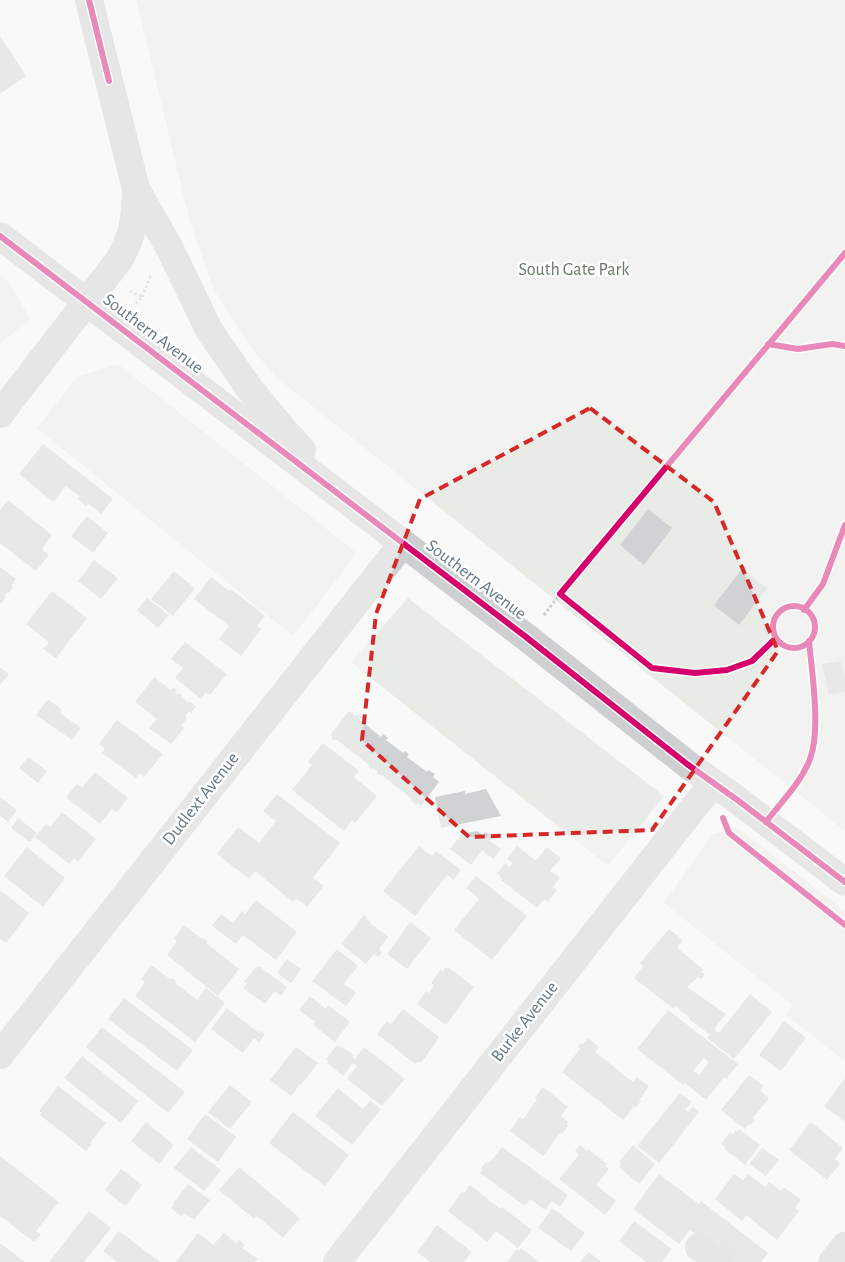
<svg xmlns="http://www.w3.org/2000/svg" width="845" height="1262" viewBox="0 0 845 1262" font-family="'Alegreya Sans',sans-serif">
  <rect width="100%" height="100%" fill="#f9f9f9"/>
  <!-- green -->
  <path fill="#e8ebe6" d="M136 0H845V831L277 378 248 344 213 288 190 222Z
    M0 275 10 283 30 319 0 344Z
    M118 364 357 553 293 636 37 428 77 377Z
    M408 598 664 796 608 866 351 662Z
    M738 828 845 911V1061L786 1015 792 1005 664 903 712 834Z"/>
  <!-- building -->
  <path fill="#d0d2d3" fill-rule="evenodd" d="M0 36 26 76 0 94Z
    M43 444 113 499 101 514 88 503 86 506 78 499 80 497 66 486 53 502 19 474Z
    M8 500 52 535 42 549 49 555 36 571 0 543V510Z
    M648 509 672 528 644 565 620 545Z
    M87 516 108 533 93 553 71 536Z
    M94 560 118 578 101 599 78 581Z
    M0 567 16 579 11 586 13 587 9 593 7 592 4 596 6 597 0 605Z
    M742 569 767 588 739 625 714 605Z
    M174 571 195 588 173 616 151 599Z
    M211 577 229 591 231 589 265 616 257 626 261 629 241 656 219 639 229 626 194 599Z
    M52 591 87 618 56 658 43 649 49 642 26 624Z
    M147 598 169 615 158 628 137 610Z
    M185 642 227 674 210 695 206 692 201 699 175 678 183 668 171 659Z
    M841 661 845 678V692L829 695 822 664Z
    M0 667 9 674 0 685Z
    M154 677 171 690 173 687 177 690 175 693 177 694 178 693 182 695 181 697 188 703 189 701 196 706 191 713 189 711 185 716 187 718 181 726 184 728 171 744 149 728 157 719 135 702Z
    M48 699 62 710 60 713 81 728 72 740 36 715Z
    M349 711 356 716 358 714 362 717 360 720 381 737 383 734 388 738 386 740 403 753 405 751 409 754 407 757 427 772 428 770 435 774 433 777 439 782 421 806 417 803 416 805 411 801 412 799 382 775 381 776 377 773 378 772 373 768 372 770 368 766 369 765 336 739 334 741 331 737 332 736 330 735Z
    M117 720 163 754 144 777 140 773 136 778 102 753 105 749 99 744Z
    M323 743 359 771 354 777 377 796 355 823 352 820 344 831 292 790 312 765 308 762Z
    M28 757 47 771 38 783 19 768Z
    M95 772 128 798 117 812 112 809 100 824 66 797 77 784 82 788Z
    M486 789 501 816 441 828 435 797 465 791V794Z
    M277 794 340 843 313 878 324 886 307 907 296 898 293 902 255 871 249 879 217 854 238 827 259 843 276 821 263 811Z
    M0 797 17 810 8 822 0 815Z
    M62 812 96 839 78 862 74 858 69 864 35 837 46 824 50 827Z
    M18 818 37 833 30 842 11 828Z
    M477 831 483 835 485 832 492 837 490 841 501 849 493 859 482 850 471 865 450 849 462 834Z
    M419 846 432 856 436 851 461 870 454 880 447 875 415 916 383 891Z
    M517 846 536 861 547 847 561 858 550 871 560 878 553 887 557 890 548 902 544 899 537 908 501 880 502 878 497 873 505 863 510 867 513 863 507 859Z
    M27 847 65 878 43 907 4 876Z
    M476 876 527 916 492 960 454 930 479 899 466 888Z
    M0 890 29 913 6 943 0 939Z
    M256 900 297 932 276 960 243 935 236 944 212 926 221 914 233 923 242 911 245 914Z
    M364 915 367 917 366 919 371 922 370 923 388 937 379 949 382 952 378 957 374 954 366 964 341 944Z
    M410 922 431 938 407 969 387 954Z
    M184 925 202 939 203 938 208 941 206 943 239 969 218 996 167 955 177 941 174 938Z
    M669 929 683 940 677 948 704 970 702 972 705 975 701 979 698 977 687 987 726 1014 714 1029 719 1033 750 994 772 1012 734 1059 707 1038 710 1035 689 1019 690 1018 675 1006 674 1009 634 978 643 966 640 963Z
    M337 949 358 966 344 984 356 993 346 1006 312 981Z
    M287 959 301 969 291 983 277 973Z
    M151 965 170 979 172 978 176 981 175 983 197 1000 206 988 225 1003 195 1042 135 996 145 982 141 979Z
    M259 966 287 987 281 996 275 991 265 1004 243 988 247 984 244 982 256 967 257 968Z
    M448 967 474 987 446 1025 417 1004 426 991 429 993 434 985 431 983 440 970 443 972 445 968 447 969Z
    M310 996 326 1009 328 1005 350 1022 335 1042 313 1025 315 1022 299 1010Z
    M124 998 193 1050 177 1071 108 1019Z
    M227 1008 259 1033 260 1031 265 1034 259 1042 254 1038 243 1053 211 1029Z
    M403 1009 439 1037 422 1062H417L415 1064 377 1034 387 1021 391 1024Z
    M668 1010 738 1064 726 1079 724 1077 706 1100 685 1083 683 1085 637 1049ZM704 1058 709 1062 699 1075 693 1071Z
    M784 1021 806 1038 781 1071 759 1055Z
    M102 1027 185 1092 168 1113 86 1047Z
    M588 1038 599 1047 595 1052 633 1082 637 1077 649 1086 639 1100 641 1101 636 1107 634 1106 623 1120 562 1072 580 1049 578 1047 581 1043 583 1044Z
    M337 1045 341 1047V1046L354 1055 352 1057 355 1059 364 1047 405 1079 382 1106 347 1079 357 1066 353 1063 343 1076 327 1063 328 1061 326 1059Z
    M296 1047 318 1063 301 1085 300 1084 291 1096 270 1080Z
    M82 1056 138 1101 121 1123 64 1078Z
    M749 1075 764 1086 760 1090 769 1098 753 1118 755 1120 751 1125 749 1124 745 1129 721 1110Z
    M845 1078V1122L824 1106Z
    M230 1085 252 1102 230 1129 208 1112Z
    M58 1086 106 1123 90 1143 92 1144 86 1151 40 1115 42 1113 39 1111Z
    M543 1087 568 1107 561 1116 568 1122 567 1124 568 1126 562 1134 561 1132 543 1156 510 1131 520 1117 523 1119 537 1100 535 1098Z
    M338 1088 363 1109 370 1101 381 1109 352 1145 315 1116Z
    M680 1093 692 1102 685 1110 688 1112 693 1106 699 1112 659 1163 637 1146Z
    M293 1112 349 1155 325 1186 269 1143Z
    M205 1114 236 1137 218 1162 187 1139Z
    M146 1122 174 1145 159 1164 131 1141Z
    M811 1122 843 1148 835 1159 840 1164 827 1180 789 1150Z
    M739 1129 760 1145 745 1165 724 1149 726 1148 721 1144 730 1132 733 1134 735 1130 737 1132Z
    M580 1145 587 1151 588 1149 607 1164 605 1166 609 1169 596 1185 616 1201 605 1215 559 1179 579 1155 575 1151Z
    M633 1145 655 1164 639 1184 619 1167 621 1164 619 1162Z
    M191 1147 221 1170 204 1191 174 1168Z
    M502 1147 568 1195 560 1207 552 1201 545 1210 530 1199 525 1206 480 1173 483 1170 481 1169 486 1162 488 1163 490 1161H491Z
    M762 1148 779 1160 766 1176 749 1164Z
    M0 1156 59 1202 36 1231 41 1234 34 1242 0 1216Z
    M239 1167 300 1218 283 1238 257 1216 254 1219 219 1190Z
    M121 1169 142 1185 125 1206 105 1190Z
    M659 1174 699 1204 701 1201 768 1253 761 1262H732L690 1230 679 1244 633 1209Z
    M734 1174 743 1180 748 1174 765 1187 769 1182 781 1191 784 1187 801 1200 795 1208 799 1211 777 1240 746 1215 742 1221 715 1199Z
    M188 1184 210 1200 194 1220 184 1213 181 1216 171 1208 174 1204 173 1203Z
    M470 1185 500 1209 502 1207 532 1230 518 1248 496 1231 487 1242 448 1211 462 1192 464 1193Z
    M552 1208 585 1233 571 1251 538 1228Z
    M89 1211 111 1228 84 1262H49Z
    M634 1221 672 1249 662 1262H646L619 1241Z
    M437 1225 472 1252 464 1262H430L417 1252Z
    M119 1231 160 1262H117L103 1251Z
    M198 1233 213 1245 224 1233 237 1244 239 1240 245 1245 242 1248 258 1259 255 1262H176Z
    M0 1243 25 1262H0Z
    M521 1248 539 1262H507L517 1249 519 1251Z
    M589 1252 601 1262H580Z"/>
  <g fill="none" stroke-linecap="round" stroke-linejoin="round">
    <!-- path -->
    <path stroke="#cbcccd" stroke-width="3" stroke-dasharray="2.5 2.5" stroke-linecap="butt" d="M130 291 142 297 135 305
      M142 297 151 275
      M544 615 560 594"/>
    <!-- minor -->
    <path stroke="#cecfd0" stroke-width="28" d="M89 0 136 189 169 247 209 330 249 388 281 427 302 450
      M0 236 526 637 687 764 736 799 845 882
      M0 414 119 260C134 234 135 218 136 189
      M0 1055 403 543
      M699 1247 718 1262
      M337 1262 713 783
      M832 1262 845 1246"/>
    <defs>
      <path id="cycleway" d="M89 0 109 81
        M0 236 526 637 687 764 736 799 845 882
        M768 344 798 349 832 344 845 346
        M773 627a21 21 0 1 1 42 0a21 21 0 1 1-42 0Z
        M804 610 823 584 845 525
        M776 638 752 661 727 670 695 673 652 668 560 594 845 253
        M723 818 729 833 845 925
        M766 822C781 802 801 783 810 759 821 730 812 673 809 641"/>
    </defs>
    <!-- cycleway casing -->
    <use href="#cycleway" stroke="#fff" stroke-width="9"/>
    <!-- cycleway -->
    <use href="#cycleway" stroke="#d6006c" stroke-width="6"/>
  </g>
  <!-- marked area -->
  <path d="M0 0H845V1262H0ZM590 408 714 502 778 651 652 830 469 837 362 740 376 614 420 499Z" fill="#f9f9f9" fill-opacity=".55" fill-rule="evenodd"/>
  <path fill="none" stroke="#d62828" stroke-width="4" stroke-dasharray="10 6" stroke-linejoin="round" d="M590 408 714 502 778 651 652 830 469 837 362 740 376 614 420 499Z"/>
  <g text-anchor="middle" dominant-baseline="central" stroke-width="5" stroke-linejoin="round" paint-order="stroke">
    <!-- park labels -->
    <g font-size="18" fill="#687a64" stroke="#fff">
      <text x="574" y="270">South Gate Park</text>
    </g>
    <!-- street labels -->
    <g font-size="18" fill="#657683" stroke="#fff">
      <text transform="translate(153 334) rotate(37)">Southern Avenue</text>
      <text transform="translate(476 580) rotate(37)">Southern Avenue</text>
      <text transform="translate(201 799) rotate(-52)">Dudlext Avenue</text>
      <text transform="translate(525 1022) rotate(-52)">Burke Avenue</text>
    </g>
  </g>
</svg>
